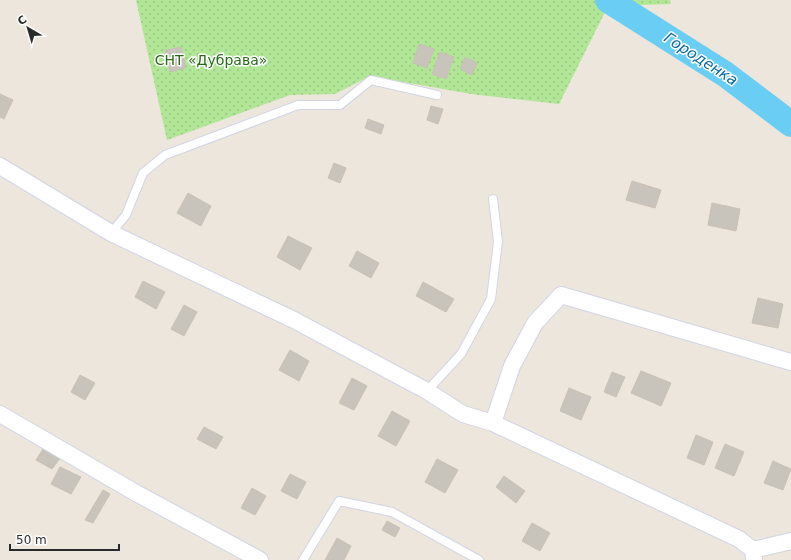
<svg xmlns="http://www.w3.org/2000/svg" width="791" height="560" viewBox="0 0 791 560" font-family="'DejaVu Sans',sans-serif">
  <defs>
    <pattern id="garden-dots" width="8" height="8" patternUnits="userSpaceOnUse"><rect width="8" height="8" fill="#b0e696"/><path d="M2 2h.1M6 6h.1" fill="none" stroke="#98c581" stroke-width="1.8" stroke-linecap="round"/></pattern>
  </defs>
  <rect width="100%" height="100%" fill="#ede6dc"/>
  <!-- garden -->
  <path fill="url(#garden-dots)" d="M136 0H670L671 4 608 6 559 104 471 94 370 76 335 94 290 95 167 140Z"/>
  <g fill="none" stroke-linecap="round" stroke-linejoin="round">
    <!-- river -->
    <path stroke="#6acdf3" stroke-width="26" d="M608 0 725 74 791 124"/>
  </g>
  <!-- building -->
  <path fill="#c8c3bb" stroke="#c8c2b5" d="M419 44 434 49 427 68 413 63Z
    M181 47 186 68 170 72 165 50Z
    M440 52 454 57 446 79 432 74Z
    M465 57 477 63 472 75 460 69Z
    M0 94 13 100 4 119 0 117Z
    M431 106 443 109 438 124 427 120Z
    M368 119 384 125 381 134 365 128Z
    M334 163 346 168 340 183 328 178Z
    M632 181 661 190 655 208 626 200Z
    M188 193 211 206 201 226 177 213Z
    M712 203 740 209 736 231 708 225Z
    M288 236 312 248 300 270 277 257Z
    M357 251 379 263 371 278 349 266Z
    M143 281 165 292 156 309 135 297Z
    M423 282 454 299 446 312 416 296Z
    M758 298 783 304 778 328 752 323Z
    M184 305 197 312 184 336 171 329Z
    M290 350 309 361 299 381 279 370Z
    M641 371 671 383 661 406 631 393Z
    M612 372 625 377 616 397 604 392Z
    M80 375 95 383 85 400 71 392Z
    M352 378 367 386 354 410 339 403Z
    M569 388 591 397 581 420 560 411Z
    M392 411 410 421 396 446 378 436Z
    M204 427 223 437 216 449 197 439Z
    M696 435 713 442 704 465 687 458Z
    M725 444 744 452 734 476 715 468Z
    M45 446 61 457 52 469 36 460Z
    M437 459 458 470 445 493 425 482Z
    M773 461 791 469 783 490 764 483Z
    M60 467 81 477 71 494 51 484Z
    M290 474 306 482 297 499 281 491Z
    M504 476 525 491 516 503 496 487Z
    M252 488 266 496 255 515 241 508Z
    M103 490 110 494 93 523 85 520Z
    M387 521 400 528 395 537 382 530Z
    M532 523 550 533 540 551 522 541Z
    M337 538 351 546 344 560H325Z"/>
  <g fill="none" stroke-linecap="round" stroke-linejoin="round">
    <defs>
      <path id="service" d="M111 233 126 215 143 173 165 155 298 105H340L371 80 437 95
        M427 391 461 354 491 299 498 242 493 199
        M303 560 339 501 392 512 479 560"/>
      <path id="minor" d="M0 166 111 233 294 320 427 391 463 414 493 423 739 539 753 550 754 560
        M0 414 136 493 260 560
        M493 423 512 366 535 323 561 295 791 362
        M753 550 791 541"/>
    </defs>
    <!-- service casing -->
    <use href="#service" stroke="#d1d4e4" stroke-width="10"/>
    <!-- minor casing -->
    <use href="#minor" stroke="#d1d4e4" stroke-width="18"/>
    <!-- service -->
    <use href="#service" stroke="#fff" stroke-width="8"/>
    <!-- minor -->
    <use href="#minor" stroke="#fff" stroke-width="16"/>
  </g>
  <g text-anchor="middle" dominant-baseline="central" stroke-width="3" stroke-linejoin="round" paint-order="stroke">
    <!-- park labels -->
    <g font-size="14" fill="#276b17" stroke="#fff">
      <text x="211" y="60">СНТ «Дубрава»</text>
    </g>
    <!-- water labels -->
    <g font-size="15" font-style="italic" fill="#086aa1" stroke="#fff">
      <text transform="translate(701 59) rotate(33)">Городенка</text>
    </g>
  </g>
  <!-- north arrow -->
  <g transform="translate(28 28) rotate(322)" stroke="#ffffff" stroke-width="3" paint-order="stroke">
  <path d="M0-3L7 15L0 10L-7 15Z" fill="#2a2a2a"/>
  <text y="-6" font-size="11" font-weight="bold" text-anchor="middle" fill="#2a2a2a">С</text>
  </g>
  <!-- scale -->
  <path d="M10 544v6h109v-6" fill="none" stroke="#2a2a2a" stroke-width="2"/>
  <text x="16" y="544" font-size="12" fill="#2a2a2a" stroke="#ffffff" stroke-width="3" paint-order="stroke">50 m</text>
</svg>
